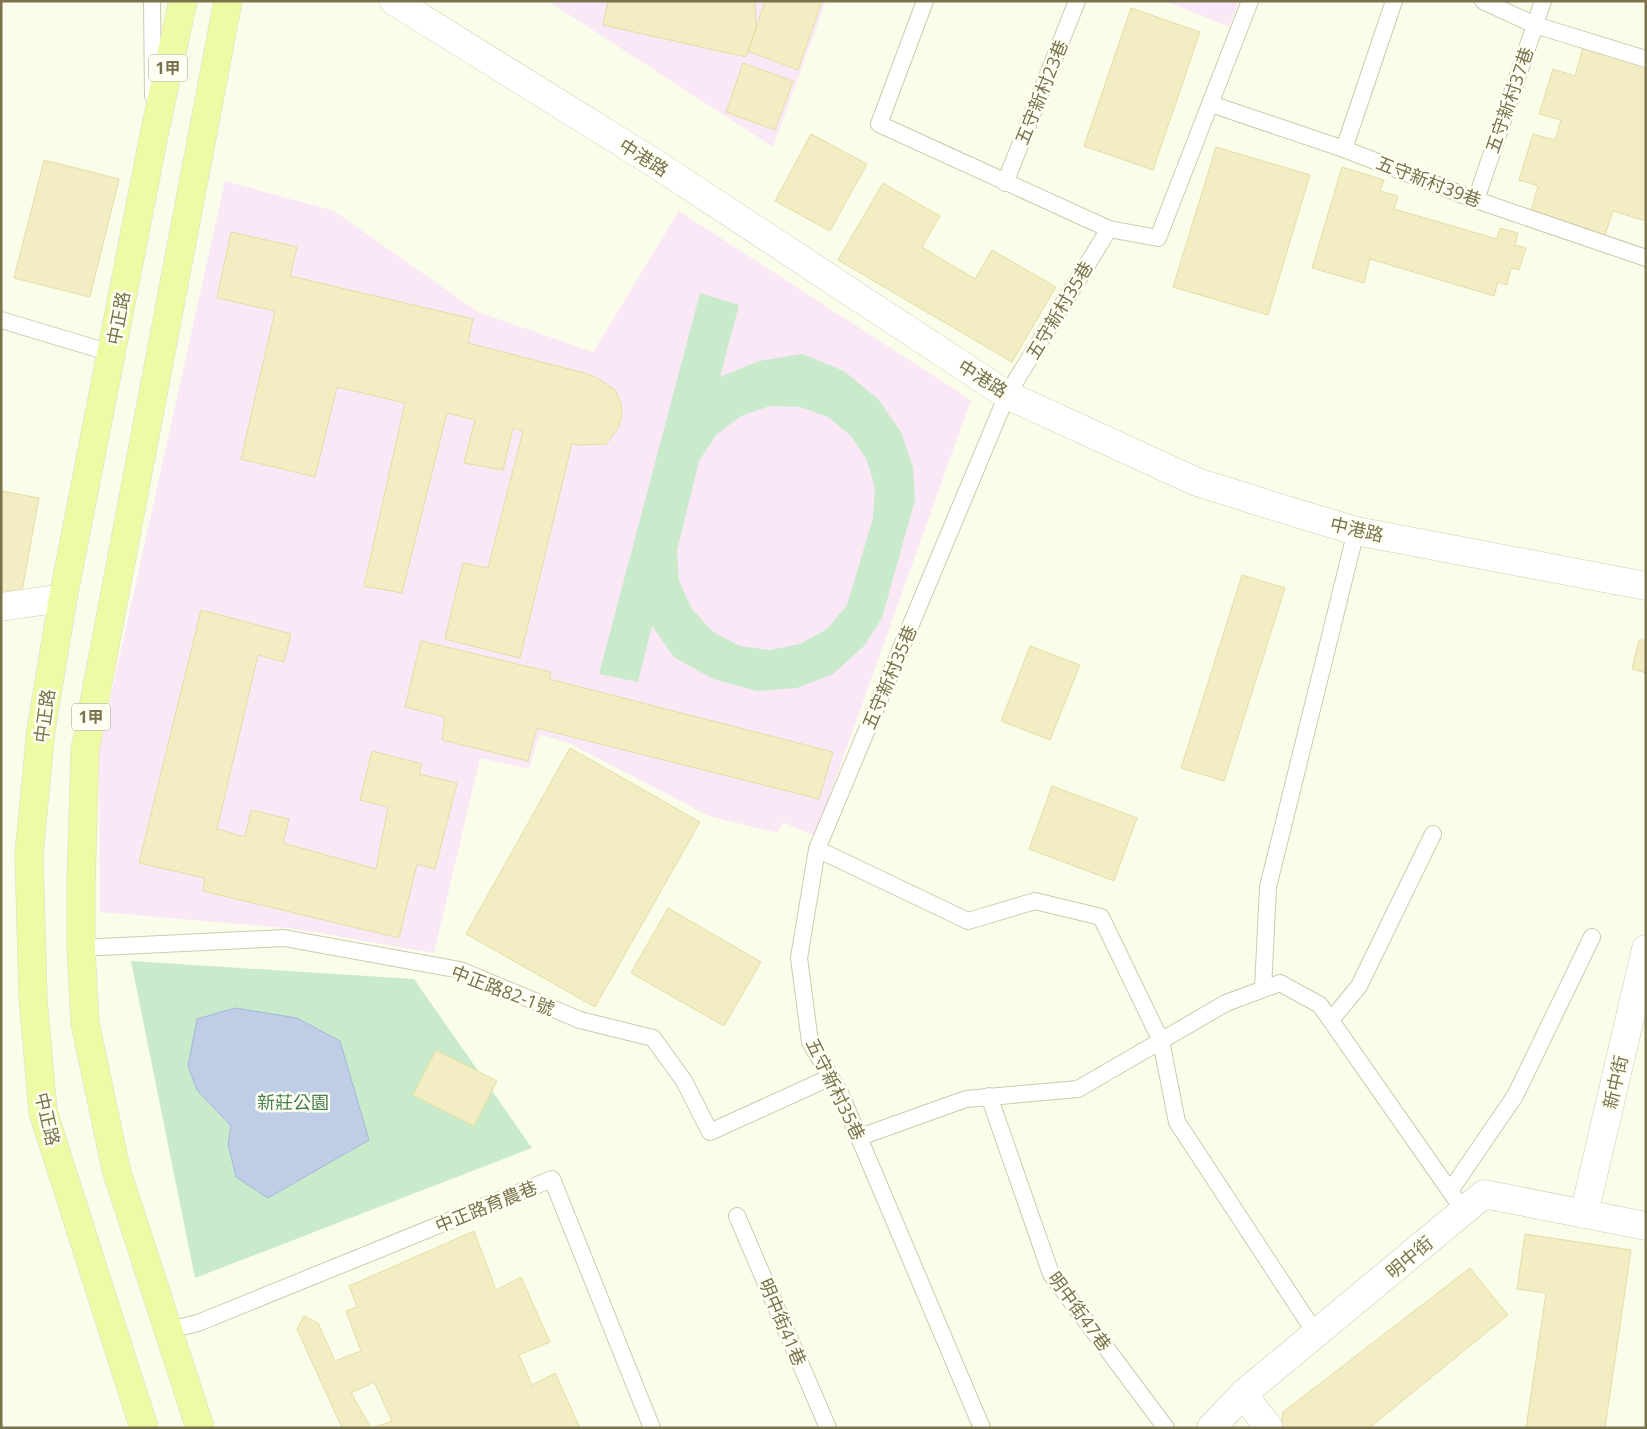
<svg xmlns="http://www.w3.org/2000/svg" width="1647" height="1429" viewBox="0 0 1647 1429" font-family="'Open Sans','Noto Sans TC',sans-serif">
  <rect width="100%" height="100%" fill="#fbfdeb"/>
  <!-- education -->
  <path fill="#fae8f7" d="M548 1H826L773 147Z
    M1166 1H1239L1229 27Z
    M225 181 334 211 478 312 593 352 679 211 971 400 815 836 783 822 778 833 709 816 571 744 540 734 529 769 480 758 434 953 296 929 100 912 99 749Z"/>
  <!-- green -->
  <path fill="#c9ebcc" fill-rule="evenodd" d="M700 293 739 305 720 377 759 361 802 354 844 371 878 399 901 432 913 467 915 500 882 618 864 646 833 674 797 688 757 691 713 679 674 657 652 626 638 682 599 674ZM770 406 800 407 828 417 851 436 867 460 875 488 873 518 847 605 827 629 800 644 770 650 740 646 713 632 692 609 679 581 677 551 699 461 716 435 741 416Z
    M131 961 414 979 532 1148 195 1278Z"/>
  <!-- water -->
  <path fill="#bfcde7" stroke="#a5b7d9" d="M235 1008 297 1018 340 1041 369 1140 268 1198 236 1177 228 1144 231 1126 197 1090 188 1066 197 1019Z"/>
  <!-- building -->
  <path fill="#f2edc3" stroke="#e5dda3" d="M608 1H754L755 2 756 28 746 57 603 25Z
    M765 1H822L798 70 748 51Z
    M1131 8 1200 32 1153 170 1084 146Z
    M1583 47 1646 66V221L1613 211 1604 238 1530 216 1538 186 1519 180 1533 134 1555 140 1561 120 1539 114 1553 69 1575 76Z
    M743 63 793 81 775 130 726 112Z
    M811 134 867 164 830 231 775 201Z
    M1216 147 1310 175 1268 315 1173 287Z
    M44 160 119 179 90 297 14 278Z
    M1342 167 1384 180 1380 191 1398 196 1394 209 1497 239 1500 228 1518 233 1515 245 1526 248 1519 270 1511 268 1507 285 1498 282 1494 296 1370 259 1364 283 1312 268Z
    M883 183 940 216 922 247 975 279 992 250 1056 287 1012 362 838 260Z
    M231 232 297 247 290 276 473 319 468 343 588 374 602 381 616 391 621 404 622 415 618 428 606 444 577 445 572 443 520 658 445 639 463 563 488 568 523 431 513 428 503 470 464 463 475 420 447 413 402 593 364 586 405 403 337 387 315 477 241 459 275 311 217 298Z
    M1 491 39 498 20 602 1 598Z
    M1242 575 1285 588 1224 781 1181 768Z
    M201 610 291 634 284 662 258 655 217 829 245 837 251 810 289 819 283 843 376 869 388 807 360 800 372 751 422 764 419 774 457 783 435 869 417 864 399 938 203 891 205 878 139 863Z
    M1639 640H1646V673L1632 669Z
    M421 641 551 672 549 679 833 752 819 799 537 728 528 761 442 740 445 717 405 707Z
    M1030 646 1080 665 1050 740 1001 721Z
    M570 748 700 822 595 1007 466 934Z
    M1052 786 1137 818 1114 881 1029 849Z
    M668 908 761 962 724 1026 631 973Z
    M436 1050 497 1081 474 1126 413 1095Z
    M474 1231 496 1290 521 1277 550 1342 519 1355 532 1385 555 1373 580 1428H373L392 1421 374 1382 351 1393 371 1428H342L297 1329 304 1316 318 1323 335 1361 361 1351 346 1311 357 1307 349 1286Z
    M1525 1234 1631 1250 1605 1428H1526L1546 1293 1517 1289Z
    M1470 1268 1508 1315 1369 1428H1281L1283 1412Z"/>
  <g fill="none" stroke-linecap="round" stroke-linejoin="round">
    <defs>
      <path id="lane" d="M152 1 153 96
        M925 1 879 124 1109 229
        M1483 1 1535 25 1646 59
        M1211 104 1344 149 1476 200 1646 258
        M1344 149 1394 1
        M1005 183 1077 1
        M1476 200 1543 1
        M1 320 111 353
        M817 849 968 921 1035 901 1101 917 1161 1041 1177 1122 1316 1334
        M81 948 284 938 460 970 580 1020 653 1038 684 1081 710 1132 831 1077
        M1263 989 1268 887 1356 531
        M1331 1020 1359 986 1433 834
        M989 1096 1051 1274 1166 1428
        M860 1137 966 1099 1078 1089 1226 1003 1280 983 1320 1005 1464 1211
        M1450 1191 1515 1096 1592 937
        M737 1216 828 1428
        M169 1330 198 1323 552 1179 652 1428
        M982 1428 841 1095 810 1042 799 958 817 849 1007 395 1109 229 1158 238 1250 1"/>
      <path id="street" d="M1 607 63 598
        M1584 1214 1646 949
        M1243 1394 1269 1428
        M1211 1428 1243 1394 1484 1194 1646 1226"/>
      <path id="secondary" d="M394 1 656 164 1007 395 1197 482 1296 513 1356 531 1646 586"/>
      <path id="primary" d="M144 1428 43 1112 33 998 29 854 41 730 63 598 154 135 183 1
        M200 1428 116 1169 85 1023 81 948V884L85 750 228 1"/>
    </defs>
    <!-- lane casing -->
    <use href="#lane" stroke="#cdcbad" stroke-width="18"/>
    <!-- street casing -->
    <use href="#street" stroke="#cdcbad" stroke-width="29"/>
    <!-- secondary casing -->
    <use href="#secondary" stroke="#d0ceab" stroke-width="29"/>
    <!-- primary casing -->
    <use href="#primary" stroke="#dcdad1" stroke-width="29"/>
    <!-- lane -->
    <use href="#lane" stroke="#fff" stroke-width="16"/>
    <!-- street -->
    <use href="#street" stroke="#fff" stroke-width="28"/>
    <!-- secondary -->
    <use href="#secondary" stroke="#fff" stroke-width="28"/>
    <!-- primary -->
    <use href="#primary" stroke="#effaa5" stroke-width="28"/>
  </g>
  <g text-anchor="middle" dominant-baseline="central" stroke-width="5" stroke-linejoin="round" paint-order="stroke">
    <!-- shield labels -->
    <g fill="#fefff2" stroke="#a19c7e" stroke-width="1">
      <rect x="149" y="54.5" width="38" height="27" rx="4"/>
      <rect x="72" y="703.5" width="38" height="27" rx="4"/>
    </g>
    <g font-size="16" font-weight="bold" fill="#79724d">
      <text x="168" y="68">1甲</text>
      <text x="91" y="717">1甲</text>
    </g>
    <!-- street labels -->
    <g font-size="18" fill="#79724d" stroke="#fefff2">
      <text transform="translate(1041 92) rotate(-68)">五守新村23巷</text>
      <text transform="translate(1509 100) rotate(-71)">五守新村37巷</text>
      <text transform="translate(644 157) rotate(32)">中港路</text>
      <text transform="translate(1429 181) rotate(21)">五守新村39巷</text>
      <text transform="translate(1059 310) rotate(-59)">五守新村35巷</text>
      <text transform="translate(118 318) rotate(-79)">中正路</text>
      <text transform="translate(983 378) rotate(32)">中港路</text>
      <text transform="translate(1357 529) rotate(13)">中港路</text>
      <text transform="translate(889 677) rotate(-67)">五守新村35巷</text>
      <text transform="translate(44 716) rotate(-82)">中正路</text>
      <text transform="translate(503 990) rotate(21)">中正路82-1號</text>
      <text transform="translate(1615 1082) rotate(-77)">新中街</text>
      <text transform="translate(836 1089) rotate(64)">五守新村35巷</text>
      <text transform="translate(48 1119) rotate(77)">中正路</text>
      <text transform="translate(486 1206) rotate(-22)">中正路育農巷</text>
      <text transform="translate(1409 1257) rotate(-40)">明中街</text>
      <text transform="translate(1080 1311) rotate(54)">明中街47巷</text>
      <text transform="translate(783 1322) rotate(67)">明中街41巷</text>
    </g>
    <!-- park labels -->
    <g font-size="18" fill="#457e50" stroke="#fefff2">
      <text x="293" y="1102">新莊公園</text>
    </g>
  </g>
  <!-- border -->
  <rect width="1647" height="1429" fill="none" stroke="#79724d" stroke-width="5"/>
</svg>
